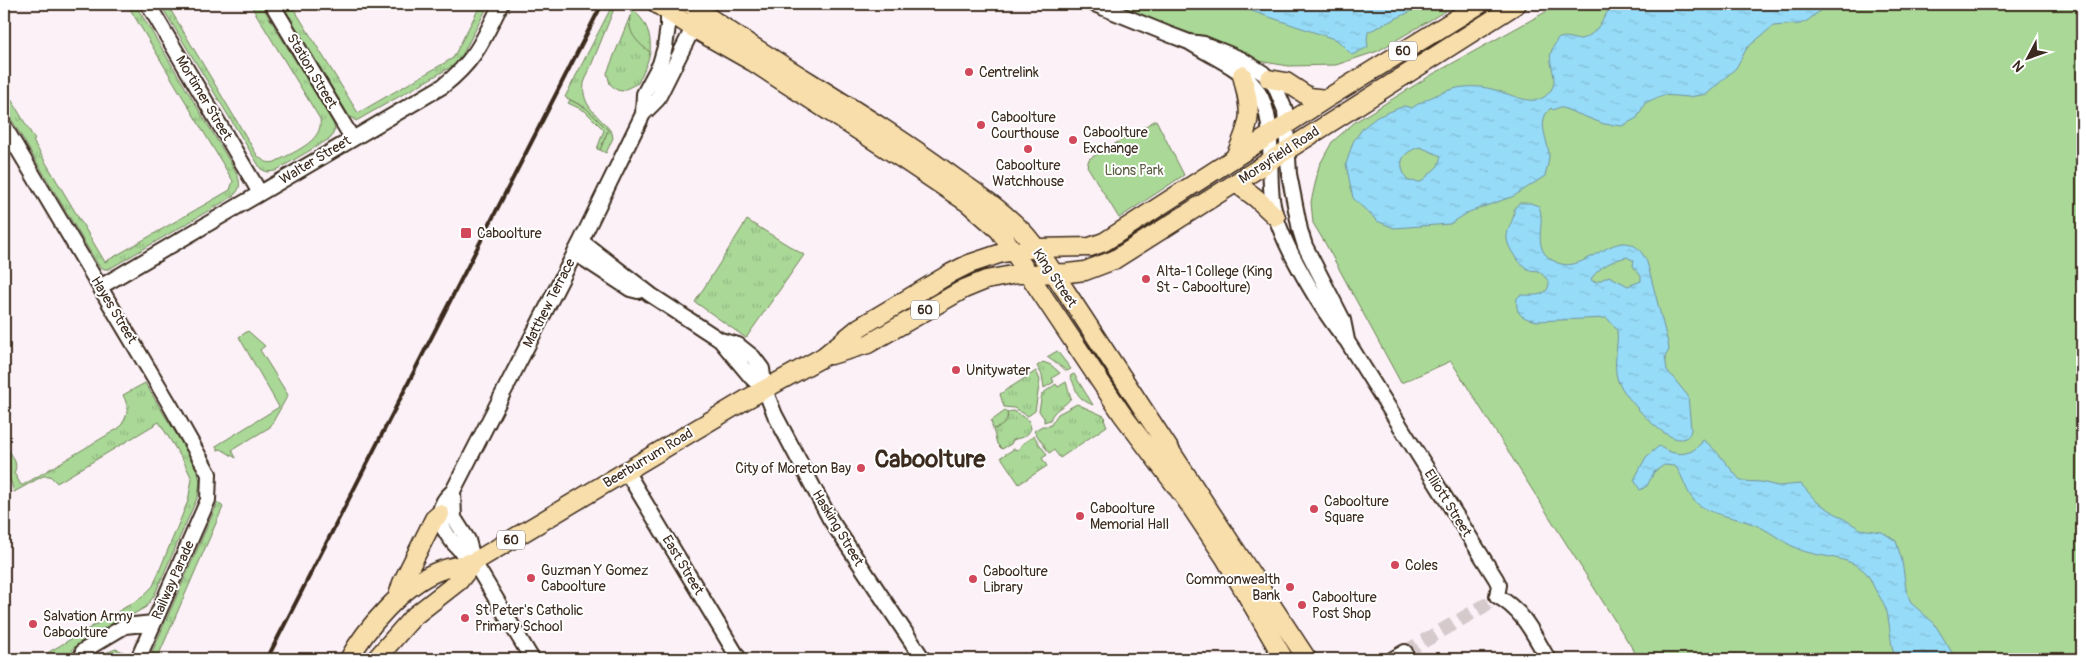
<svg xmlns="http://www.w3.org/2000/svg" width="2086" height="663" viewBox="0 0 2086 663" font-family="Pangolin,sans-serif">
  <defs>
    <pattern id="grass-tufts" width="24" height="20" patternUnits="userSpaceOnUse" patternTransform="scale(1.25)"><rect width="24" height="20" fill="#a9d897"/><path d="M3 7l-1-3M5 7V3M7 7l1-3M15 17l-1-3M17 17v-4M19 17l1-3" fill="none" stroke="#92ba82"/></pattern>
    <pattern id="water-ripples" width="26" height="14" patternUnits="userSpaceOnUse" patternTransform="scale(1.25)"><rect width="26" height="14" fill="#96dbf8"/><path d="M2 4q2-2 4 0t4 0M15 11q2-2 4 0t4 0" fill="none" stroke="#82bcd4"/></pattern>
  </defs>
  <rect width="100%" height="100%" fill="#fcf1f7"/>
  <filter id="ink" filterUnits="userSpaceOnUse"><feTurbulence type="fractalNoise" baseFrequency=".02" numOctaves="2"/><feDisplacementMap in="SourceGraphic" scale="10" xChannelSelector="R" yChannelSelector="G"/><feConvolveMatrix kernelMatrix="1 2 1 2 8 2 1 2 1" color-interpolation-filters="sRGB"/></filter>
  <g filter="url(#ink)">
    <!-- grass -->
    <path fill="url(#grass-tufts)" stroke="#72815a" d="M127 4H135L235 170C240 181 243 188 232 197L109 269H104L98 265 4 107V87L35 140 33 141 105 262 230 190 233 181Z
      M160 4H167L257 155C263 161 267 164 275 162 291 153 324 142 320 119L250 4H261L333 123 335 129 331 138 275 171 267 172 261 169Z
      M282 4H291L358 113 453 58 481 4H489L458 63 356 121 349 116Z
      M613 4H616L584 83C581 108 599 114 612 133L613 138 606 153 600 150 608 130 586 108 565 97Z
      M630 16C628 32 638 43 650 52 648 63 643 72 638 83L622 91 617 90 610 84 607 73Z
      M747 220 804 255 746 338 695 302Z
      M1043 362 1051 365 1060 373 1052 378 1054 382 1044 388 1042 375 1037 366Z
      M1036 371 1040 380 1035 411 1028 416 1014 408 1004 407 1000 394Z
      M1066 382 1071 398C1064 408 1054 408 1050 420L1044 422V418L1039 411 1042 394 1056 384 1058 387Z
      M145 383 197 468 200 482 198 496 154 596 146 607 72 649 77 659H37L141 598 153 586 188 501 192 479 184 462 159 422 57 483 50 476H43L14 492 11 482 4 476V443C9 452 20 462 14 473L21 485H23L119 428C128 416 130 409 123 395Z
      M1077 404 1104 416 1106 418 1104 420 1107 426 1060 458 1054 450 1049 453 1034 431 1042 426H1050L1058 414Z
      M1014 411 1029 421 1031 428C1027 439 1020 437 1013 440L1011 444 1002 449 997 444 993 429 997 428 1008 417 1007 412Z
      M1034 436 1047 455 1042 458 1047 466 1019 484 1001 457 1014 449 1018 450 1022 444Z
      M218 502 223 507 157 659H149Z
      M116 649 124 652 126 659H89Z"/>
    <!-- green -->
    <path fill="#a9d897" stroke="#72815a" d="M1094 4H1457L1378 51 1336 65 1288 66 1259 61 1200 35 1189 42Z
      M1560 4H2082V659H1639L1451 361 1401 383 1325 243 1313 223 1311 202 1319 166 1332 142 1355 122 1433 74Z
      M633 10C646 21 652 35 650 52 635 41 624 29 633 10Z
      M570 100 586 108 608 130 600 150 597 149 604 130 585 111 568 103Z
      M1156 120 1184 175 1119 218 1087 166 1089 159Z
      M248 331 265 346 260 350 288 395 270 427 232 450 236 458 221 449 218 450 216 446 279 407 239 337Z
      M1057 351 1071 369 1067 371 1047 357Z
      M1074 374 1093 405C1074 397 1078 391 1070 376Z
      M1005 411 1007 412C1009 422 1002 427 993 429L991 421Z"/>
    <!-- water -->
    <path fill="url(#water-ripples)" stroke="#7294a1" fill-rule="evenodd" d="M1231 4H1426L1368 32 1367 40 1368 47 1352 55 1337 40Z
      M1614 4H1824L1821 10 1807 21 1800 24 1773 26 1747 48 1736 68 1707 94 1689 97 1663 95 1645 103 1637 118 1622 126 1604 124 1560 107 1553 110 1551 108C1535 121 1549 141 1549 156 1549 162 1546 170 1545 176L1514 196 1469 212 1450 224 1394 228 1377 221 1353 198 1346 164 1353 142 1363 128 1377 117 1404 106 1412 108C1423 100 1451 87 1465 87 1475 86 1485 87 1495 90 1513 94 1537 111 1551 90 1559 79 1548 64 1551 53 1552 48 1556 43 1557 39 1569 34 1572 41 1581 39 1599 35 1602 16 1614 4ZM1420 147 1441 156 1438 166 1421 182 1408 181C1397 164 1400 153 1420 147Z
      M1519 203H1530L1539 206C1545 222 1536 237 1543 251 1545 255 1550 259 1554 261 1586 281 1623 211 1647 262L1668 343 1669 350 1665 357 1667 370 1688 396 1691 429C1690 434 1689 436 1685 438 1667 447 1624 396 1618 381 1612 365 1619 346 1617 330L1607 318 1537 321C1522 318 1515 315 1517 298L1520 295C1532 295 1549 298 1549 282 1546 278 1542 273 1538 271 1535 270 1532 271 1530 270 1520 266 1508 249 1507 239 1506 228 1515 221 1514 209ZM1627 257 1634 261 1633 266 1641 276V281L1628 286 1609 276 1597 282 1592 281 1591 279C1599 267 1613 260 1627 257Z
      M1703 440C1715 447 1731 470 1741 481L1761 482 1778 486 1801 484 1817 502 1860 529 1882 532 1896 541 1902 561 1906 589 1911 603 1934 623 1956 659H1896C1890 646 1891 632 1888 618 1887 608 1883 602 1878 594 1873 588 1872 580 1867 574 1850 554 1818 559 1796 548 1781 541 1769 530 1753 524 1735 517 1715 516 1699 505 1686 496 1685 478 1675 466L1664 465 1654 472 1647 486 1640 490 1634 480 1646 457 1659 446C1674 457 1693 457 1703 440Z"/>
    <g fill="none" stroke-linecap="round" stroke-linejoin="round">
      <!-- minor-tunnel -->
      <path stroke="#d5c9cc" stroke-width="14" stroke-dasharray="14 7" stroke-linecap="butt" d="M1405 652 1489 603"/>
      <defs>
        <path id="minor" d="M148 4 260 193
          M272 4 352 138
          M1094 4 1168 34 1189 42 1204 44 1241 59 1263 73 1275 86 1285 110 1289 174 1300 230 1305 246 1343 320 1347 340
          M1189 42C1212 57 1242 68 1257 90 1278 121 1266 170 1273 205 1280 242 1323 313 1347 341L1496 579 1499 585 1497 596
          M643 114 644 94 660 64 665 47 668 26V11
          M4 126 170 405 209 474 208 500 138 659
          M581 241 651 295 720 340 751 377 765 390
          M575 253 630 289 638 291
          M100 287 443 86C476 60 483 40 501 4
          M720 340 738 345 753 357 762 369 765 390 775 415 830 519 923 659
          M626 471 739 659
          M453 491 454 518 468 540 474 562 532 659
          M474 562C459 551 431 524 443 503 445 498 450 494 453 491L581 241 643 114 657 100 693 28V19
          M1497 596C1524 611 1533 634 1548 659
          M83 651 125 626 153 623
          M1393 659 1405 652"/>
        <path id="major" d="M657 4 693 28 753 62 904 160 968 203 999 230 1122 414 1185 498 1225 558 1284 659
          M690 4C774 64 865 112 948 173 974 191 1001 209 1023 232 1039 249 1052 271 1065 290L1307 659
          M1269 79 1286 82 1309 97 1326 99
          M1235 157C1252 119 1252 115 1242 75
          M1236 183 1256 198 1276 217
          M831 355 868 344 964 289 986 280 1017 274 1068 273 1085 271 1114 260 1517 4
          M397 599 402 583 434 519 440 514
          M349 659C366 628 403 586 436 572 448 567 461 565 474 562L747 399 823 357 860 327 951 273 969 264 1002 253 1036 248 1090 247 1104 242 1326 99 1480 4
          M376 659 413 617 459 581 474 562"/>
      </defs>
      <!-- minor casing -->
      <use href="#minor" stroke="#3b2a1e" stroke-width="18"/>
      <!-- major casing -->
      <use href="#major" stroke="#3b2a1e" stroke-width="21"/>
      <!-- minor -->
      <use href="#minor" stroke="#fff" stroke-width="14"/>
      <!-- major -->
      <use href="#major" stroke="#f8deab" stroke-width="18"/>
      <!-- rail -->
      <path stroke="#3b2a1e" stroke-width="4" d="M267 659 602 4"/>
    </g>
  </g>
  <!-- markers -->
  <g fill="#d1495b" stroke="#fff" stroke-width="2">
    <circle cx="969" cy="72" r="5"/>
    <circle cx="981" cy="125" r="5"/>
    <circle cx="1073" cy="140" r="5"/>
    <circle cx="1028" cy="149" r="5"/>
    <rect x="460" y="227" width="12" height="12" rx="2.5"/>
    <circle cx="1146" cy="279" r="5"/>
    <circle cx="956" cy="370" r="5"/>
    <circle cx="861" cy="468" r="5"/>
    <circle cx="1314" cy="509" r="5"/>
    <circle cx="1080" cy="516" r="5"/>
    <circle cx="1395" cy="565" r="5"/>
    <circle cx="531" cy="578" r="5"/>
    <circle cx="973" cy="579" r="5"/>
    <circle cx="1290" cy="587" r="5"/>
    <circle cx="1302" cy="605" r="5"/>
    <circle cx="465" cy="618" r="5"/>
    <circle cx="33" cy="624" r="5"/>
  </g>
  <g text-anchor="middle" dominant-baseline="central" stroke-width="4" stroke-linejoin="round" paint-order="stroke">
    <!-- shield labels -->
    <g fill="#fff" stroke="#766a62" stroke-width="1">
      <rect x="1389" y="41.5" width="28" height="19" rx="4"/>
      <rect x="911" y="300.5" width="28" height="19" rx="4"/>
      <rect x="497" y="530.5" width="28" height="19" rx="4"/>
    </g>
    <g font-size="12" font-weight="bold" fill="#3b2a1e">
      <text x="1403" y="51">60</text>
      <text x="925" y="310">60</text>
      <text x="511" y="540">60</text>
    </g>
    <!-- street labels -->
    <g font-size="14" fill="#3b2a1e" stroke="#fff">
      <text transform="translate(312 71) rotate(59)">Station Street</text>
      <text transform="translate(204 98) rotate(59)">Mortimer Street</text>
      <text transform="translate(1279 155) rotate(-33)">Morayfield Road</text>
      <text transform="translate(315 160) rotate(-31)">Walter Street</text>
      <text transform="translate(1055 278) rotate(56)">King Street</text>
      <text transform="translate(549 303) rotate(-63)">Matthew Terrace</text>
      <text transform="translate(114 310) rotate(59)">Hayes Street</text>
      <text transform="translate(648 458) rotate(-31)">Beerburrum Road</text>
      <text transform="translate(1448 503) rotate(58)">Elliott Street</text>
      <text transform="translate(838 528) rotate(59)">Hasking Street</text>
      <text transform="translate(683 565) rotate(59)">East Street</text>
      <text transform="translate(173 580) rotate(-66)">Railway Parade</text>
    </g>
    <!-- poi labels -->
    <g font-size="14" fill="#3b2a1e" stroke="#fff" text-anchor="start">
      <text x="979" y="72">Centrelink</text>
      <text x="991" y="117">Caboolture<tspan x="991" dy="16">Courthouse</tspan></text>
      <text x="1083" y="132">Caboolture<tspan x="1083" dy="16">Exchange</tspan></text>
      <text x="1028" y="165" text-anchor="middle">Caboolture<tspan x="1028" dy="16">Watchhouse</tspan></text>
      <text x="477" y="233">Caboolture</text>
      <text x="1156" y="271">Alta-1 College (King<tspan x="1156" dy="16">St - Caboolture)</tspan></text>
      <text x="966" y="370">Unitywater</text>
      <text x="851" y="468" text-anchor="end">City of Moreton Bay</text>
      <text x="1324" y="501">Caboolture<tspan x="1324" dy="16">Square</tspan></text>
      <text x="1090" y="508">Caboolture<tspan x="1090" dy="16">Memorial Hall</tspan></text>
      <text x="1405" y="565">Coles</text>
      <text x="541" y="570">Guzman Y Gomez<tspan x="541" dy="16">Caboolture</tspan></text>
      <text x="983" y="571">Caboolture<tspan x="983" dy="16">Library</tspan></text>
      <text x="1280" y="579" text-anchor="end">Commonwealth<tspan x="1280" dy="16">Bank</tspan></text>
      <text x="1312" y="597">Caboolture<tspan x="1312" dy="16">Post Shop</tspan></text>
      <text x="475" y="610">St Peter's Catholic<tspan x="475" dy="16">Primary School</tspan></text>
      <text x="43" y="616">Salvation Army<tspan x="43" dy="16">Caboolture</tspan></text>
    </g>
    <!-- park labels -->
    <g font-size="14" fill="#5c5e42" stroke="#fff">
      <text x="1134" y="170">Lions Park</text>
    </g>
    <!-- town labels -->
    <g font-size="24" font-weight="bold" fill="#3b2a1e" stroke="#fff">
      <text x="930" y="459">Caboolture</text>
    </g>
  </g>
  <!-- margin -->
  <rect width="2086" height="663" fill="none" stroke="#fff" stroke-width="20"/>
  <rect x="10" y="10" width="2066" height="643" fill="none" stroke="#3b2a1e" stroke-width="2" filter="url(#ink)"/>
  <!-- north arrow -->
  <g transform="translate(2028 58) rotate(229)" stroke="#ffffff" stroke-width="4" paint-order="stroke">
  <path d="M0-4L9 19L0 12L-9 19Z" fill="#3b2a1e"/>
  <text y="-8" font-size="14" font-weight="bold" text-anchor="middle" fill="#3b2a1e">N</text>
  </g>
</svg>
